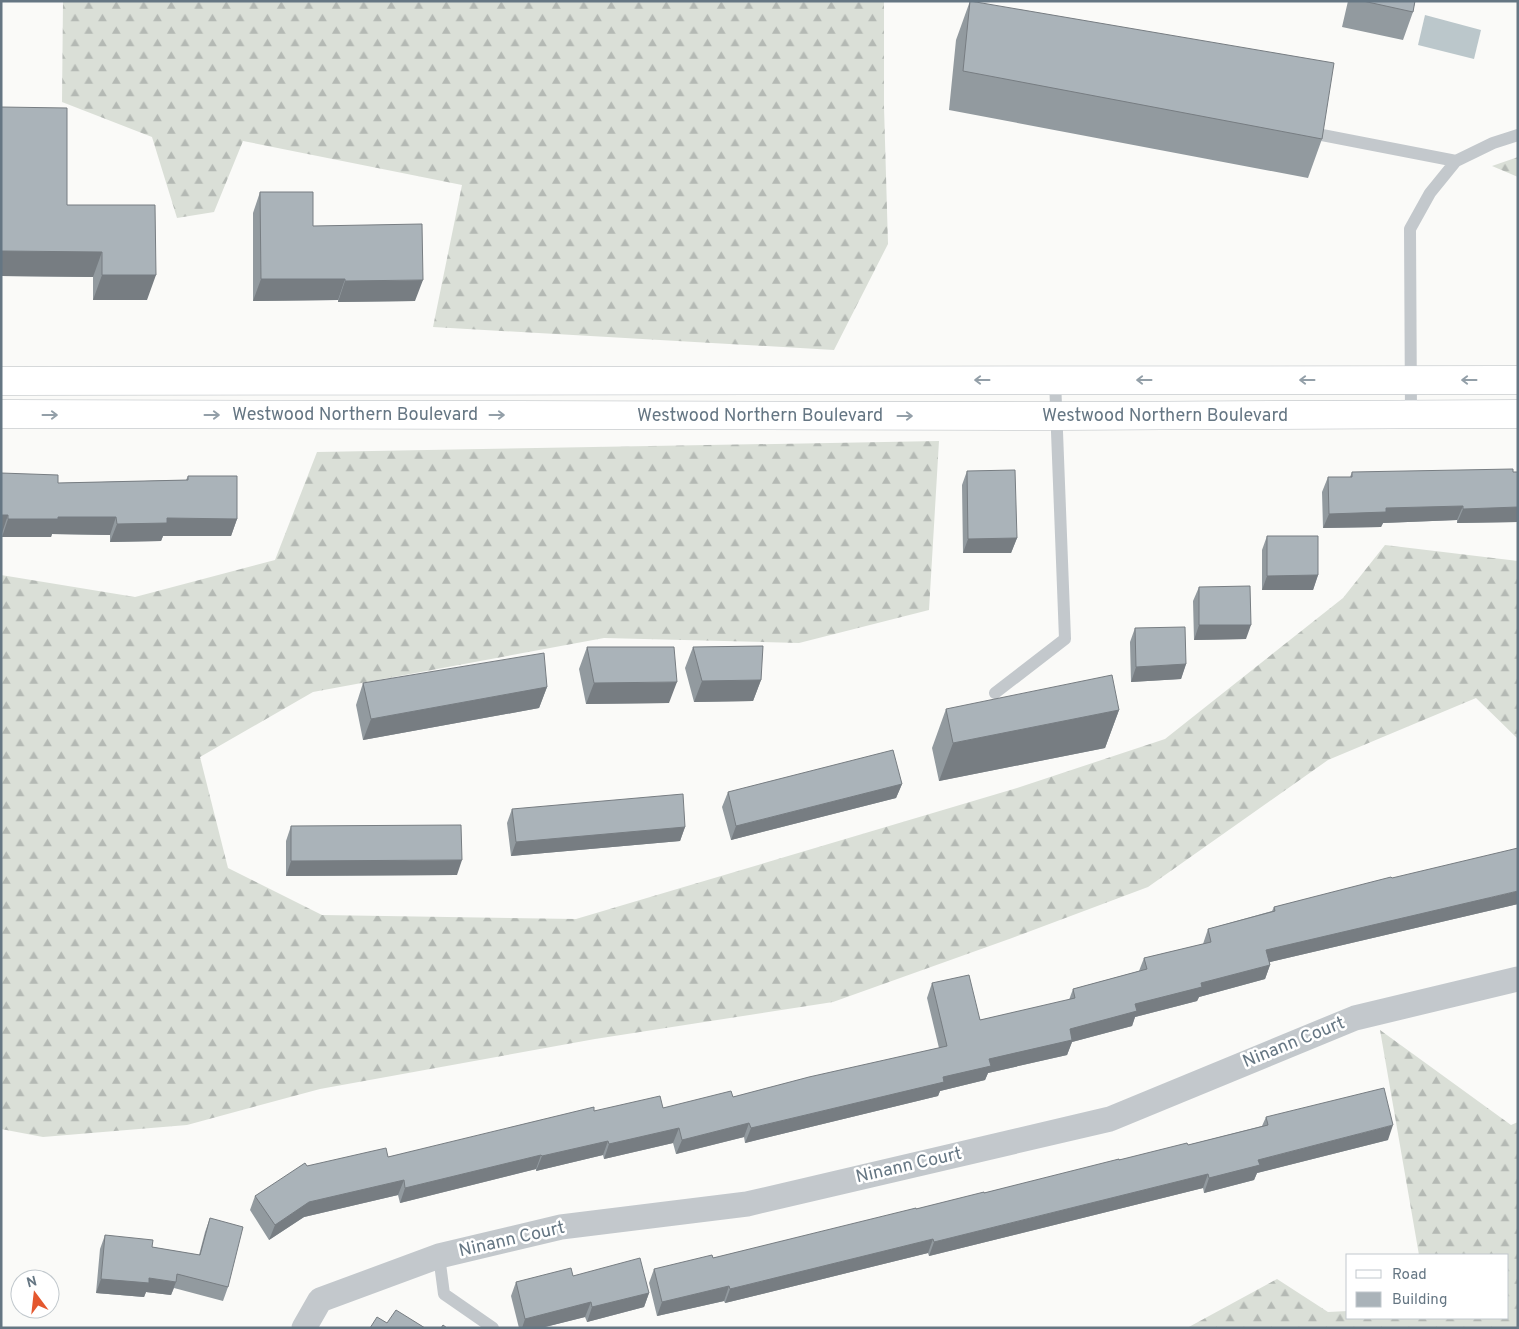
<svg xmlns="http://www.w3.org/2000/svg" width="1519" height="1329" viewBox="0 0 1519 1329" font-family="Overpass,sans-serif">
  <defs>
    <pattern id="forest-firs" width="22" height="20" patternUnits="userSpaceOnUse" patternTransform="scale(1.25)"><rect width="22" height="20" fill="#dadfd7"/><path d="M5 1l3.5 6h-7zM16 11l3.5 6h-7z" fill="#b4b9b4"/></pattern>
  </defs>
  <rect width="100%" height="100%" fill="#fafaf8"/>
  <!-- forest -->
  <path fill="url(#forest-firs)" d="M63 1H884V107L888 244 834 350 433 327 462 185 243 141 214 212 177 218 152 137 62 102Z
    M1518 157V177L1492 166Z
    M939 441 929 610 799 643 604 638 313 692 200 757 228 868 322 915 576 919 1017 788 1165 739 1343 598 1385 545 1518 561V739L1476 698 1328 760 1148 887 1012 938 833 1002 595 1039 320 1089 187 1125 43 1137 1 1129V575L135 597 275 560 317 452Z
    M1380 1030 1511 1125 1518 1122V1328H1187L1277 1279 1328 1312 1348 1311V1318H1508V1255H1419Z"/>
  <!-- water -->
  <path fill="#bbc7cb" d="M1425 15 1481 30 1474 59 1418 45Z"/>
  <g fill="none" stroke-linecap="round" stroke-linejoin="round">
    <defs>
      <path id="primary" d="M1 381 1518 380
        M1 414 1056 416 1518 414"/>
    </defs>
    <!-- primary casing -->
    <use href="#primary" stroke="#b5babe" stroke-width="29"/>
    <!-- lane -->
    <path stroke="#c3c8cc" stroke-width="12" d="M1322 135 1456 161
      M1411 414 1410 229 1430 193 1456 161 1493 143 1518 135
      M995 693 1065 639 1055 380
      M439 1256 444 1294 493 1328"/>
    <!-- street -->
    <path stroke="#c3c8cc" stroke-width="25" d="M304 1328 320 1300 439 1256 561 1227 747 1204 1110 1119 1355 1018 1518 979"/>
    <!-- primary -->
    <use href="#primary" stroke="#fff" stroke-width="28"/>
  </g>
  <!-- wall -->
  <path fill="#929a9f" d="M970 1 1322 139 1308 178 949 110 956 40Z
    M1348 1H1415L1413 12 1403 40 1342 27Z
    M1 107 67 205 147 300H93V277L1 276Z
    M260 192 313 226 415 301 338 302V300L253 301V213Z
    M967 471 1017 538 1011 553H963L962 485Z
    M1352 472H1518V522L1457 523V520L1383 523 1381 527 1323 528 1322 492 1328 477H1350Z
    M1 473 58 483 186 480 188 476 237 519 231 536H163L161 541 110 542V535L52 534 51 537H2Z
    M1267 536 1318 575 1313 590H1262V550Z
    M1199 587 1246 639 1194 640 1193 601Z
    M1135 628 1186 664 1181 679 1131 682 1130 642Z
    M587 647 669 703 586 704 579 669Z
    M693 647 761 680 753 701 694 702 685 668Z
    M363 683 547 687 539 708 363 740 356 705Z
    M946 709 1119 710 1105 748 939 781 932 748Z
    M902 784 896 798 731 840 722 807 728 792Z
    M512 809 685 827 680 841 511 856 507 823Z
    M291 826 457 875 286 876V841Z
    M1392 878 1518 904 1270 962V965L1265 979 1199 997 1197 1001 1135 1017 1132 1026 1072 1042 1067 1055 988 1073 985 1080 940 1091 938 1096 745 1143 744 1137 676 1154 673 1143 604 1159 603 1155 536 1171V1169L400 1203 398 1195 304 1217 269 1240 250 1210 255 1196 307 1166 388 1157 594 1111 663 1108 733 1097 939 1048 927 998 932 983 980 1020 1069 1000 1073 989 1139 971 1144 958 1203 944 1208 929 1272 911 1274 907Z
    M1266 1117 1388 1140 1257 1173 1254 1180 1204 1193 1203 1188 929 1256 928 1253 725 1303 724 1301 657 1316 649 1283 654 1269 713 1258 984 1193 1119 1160 1188 1145 1262 1126Z
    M210 1218 228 1287 223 1301 174 1288 171 1295 146 1292 144 1297 96 1293 100 1249 105 1235 152 1247 199 1255 205 1232Z
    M573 1276 649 1293 644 1307 587 1322 585 1317 541 1328H519L511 1296 516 1282Z"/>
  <!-- shaded-wall -->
  <path fill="#777d82" d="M1 251 102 252 93 277 1 276Z
    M102 275H156L147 300H93Z
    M261 279H345L338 300 253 301Z
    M423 280 415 301 338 302 345 281Z
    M1463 506 1457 520 1383 523 1381 527 1323 528 1329 514 1386 508Z
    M1518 507V522L1457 523 1463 509Z
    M1 515H8L2 533H1Z
    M58 517H116L110 535 52 534 51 537H2L8 519Z
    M167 518 237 519 231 536H163L161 541 110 542 117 524Z
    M1017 538 1011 553H963L968 539Z
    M1318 575 1313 590H1262L1267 576Z
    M1199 625H1251L1246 639 1194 640Z
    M1186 664 1181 679 1131 682 1136 667Z
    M761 680 753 701 694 702 702 681Z
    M677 682 669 703 586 704 594 683Z
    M547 687 539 708 363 740 371 719Z
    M1119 710 1105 748 939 781 953 743Z
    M902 784 896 798 731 840 736 826Z
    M685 827 680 841 511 856 516 842Z
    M462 860 457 875 286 876 291 861Z
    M1518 891V904L1261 964 1266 950Z
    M1270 965 1265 979 1199 997 1197 1001 1135 1017 1132 1026 1072 1042 1067 1055 988 1073 985 1080 940 1091 938 1096 745 1143 751 1128 943 1077 989 1059 1070 1029 1135 1004 1201 983Z
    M749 1123 744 1137 676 1154 682 1140Z
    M1393 1125 1388 1140 1257 1173 1254 1180 1204 1193 1209 1178 1258 1160Z
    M679 1128 673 1143 604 1159 609 1144Z
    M608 1141 603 1155 536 1171 542 1156Z
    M541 1155 536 1169 400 1203 405 1188Z
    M1208 1174 1203 1188 929 1256 934 1242Z
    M404 1180 398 1195 304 1217 269 1240 275 1225 309 1202Z
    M933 1239 928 1253 725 1303 730 1289Z
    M149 1278 176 1282 171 1295 146 1292 144 1297 96 1293 101 1279Z
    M729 1286 724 1301 657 1316 662 1302Z
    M649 1293 644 1307 587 1322 592 1307Z
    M591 1302 585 1317 541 1328H522L525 1319Z"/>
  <!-- building -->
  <path fill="#aab3b9" stroke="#777d82" d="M970 1 1334 63 1322 139 963 71Z
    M1363 1H1415L1413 12Z
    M1 107 67 108V205H155L156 275H102V252L1 251Z
    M260 192H313V226L422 224 423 280 345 281V279H261Z
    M1513 469V472H1518V507L1463 509V506L1386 508V512L1329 514 1328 477H1352V472Z
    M1015 470 1017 538 968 539 967 471Z
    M1 473 58 475V483L188 480V476H237V519L167 518V523L117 524 116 517H58V519H8V515H1Z
    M1267 536H1318V575L1267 576Z
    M1250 586 1251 625H1199V587Z
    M1185 627 1186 664 1136 667 1135 628Z
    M763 646 761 680 702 681 693 647Z
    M587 647H674L677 682 594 683Z
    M544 653 547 687 371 719 363 683Z
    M1112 675 1119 710 953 743 946 709Z
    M893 750 902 784 736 826 728 792Z
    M683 794 685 827 516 842 512 809Z
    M461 825 462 860 291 861V826Z
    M1518 848V891L1266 950 1270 965 1201 983 1202 987 1135 1004 1137 1011 1070 1029 1072 1040 989 1059 991 1066 943 1077 944 1082 751 1128 749 1123 682 1140 679 1128 609 1144 608 1141 542 1156 541 1155 405 1188 404 1180 309 1202 275 1225 255 1196 305 1163 307 1166 386 1148 388 1157 594 1107V1111L660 1096 663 1108 731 1091 733 1097 809 1077 947 1046 932 983 969 975 980 1020 1075 998 1073 989 1147 969 1144 958 1211 942 1208 929 1275 911 1274 907 1391 877 1392 878Z
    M1384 1088 1393 1125 1258 1160 1260 1165 1209 1178 1208 1174 934 1242 933 1239 730 1289 729 1286 662 1302 654 1269 712 1255 713 1258 916 1208V1209L984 1192V1193L1119 1159V1160L1187 1143 1188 1145 1268 1125 1266 1117Z
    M210 1218 243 1227 228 1287 177 1274 176 1282 149 1278V1283L101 1279 105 1235 153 1240 152 1247 200 1255Z
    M640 1258 649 1293 592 1307 591 1302 525 1319 516 1282 571 1268 573 1276Z
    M396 1310 425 1328H370L377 1317 387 1323Z
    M443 1325 447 1328H441Z"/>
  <!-- one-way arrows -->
  <defs><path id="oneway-shaft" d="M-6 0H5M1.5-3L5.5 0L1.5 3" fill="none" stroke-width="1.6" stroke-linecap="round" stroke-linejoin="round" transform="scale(1.25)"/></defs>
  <g stroke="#939fa8">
    <use href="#oneway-shaft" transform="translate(982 380) rotate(180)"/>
    <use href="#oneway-shaft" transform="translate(1144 380) rotate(180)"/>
    <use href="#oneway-shaft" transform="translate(1307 380) rotate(180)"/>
    <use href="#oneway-shaft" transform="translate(1469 380) rotate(-180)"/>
    <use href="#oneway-shaft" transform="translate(50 415)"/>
    <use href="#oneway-shaft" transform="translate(212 415)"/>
    <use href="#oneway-shaft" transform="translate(497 415)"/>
    <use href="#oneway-shaft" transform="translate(905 416)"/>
  </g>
  <g text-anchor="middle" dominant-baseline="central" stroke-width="5" stroke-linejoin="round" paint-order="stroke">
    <!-- street labels -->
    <g font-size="18" fill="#657683" stroke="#fff">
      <text x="355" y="415">Westwood Northern Boulevard</text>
      <text x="760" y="416">Westwood Northern Boulevard</text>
      <text x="1165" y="416">Westwood Northern Boulevard</text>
      <text transform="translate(1294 1043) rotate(-22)">Ninann Court</text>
      <text transform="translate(909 1166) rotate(-13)">Ninann Court</text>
      <text transform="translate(512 1240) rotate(-13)">Ninann Court</text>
    </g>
  </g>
  <!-- border -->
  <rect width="1519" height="1329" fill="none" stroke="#657683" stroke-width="5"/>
  <!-- legend -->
  <rect x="1346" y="1254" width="162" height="65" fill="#ffffff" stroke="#c1c8cd"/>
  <rect x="1356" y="1270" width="25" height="8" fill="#ffffff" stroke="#c1c8cd"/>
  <text x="1392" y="1279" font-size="15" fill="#657683">Road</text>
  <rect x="1356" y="1292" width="25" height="15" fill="#aab3b9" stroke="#c1c8cd"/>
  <text x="1392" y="1304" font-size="15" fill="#657683">Building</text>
  <!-- north arrow -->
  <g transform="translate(35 1294) rotate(345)"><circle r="24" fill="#ffffff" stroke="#c1c8cd"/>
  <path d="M0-4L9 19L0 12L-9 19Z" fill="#e4572e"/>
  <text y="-8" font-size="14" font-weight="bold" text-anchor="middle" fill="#657683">N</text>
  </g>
</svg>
